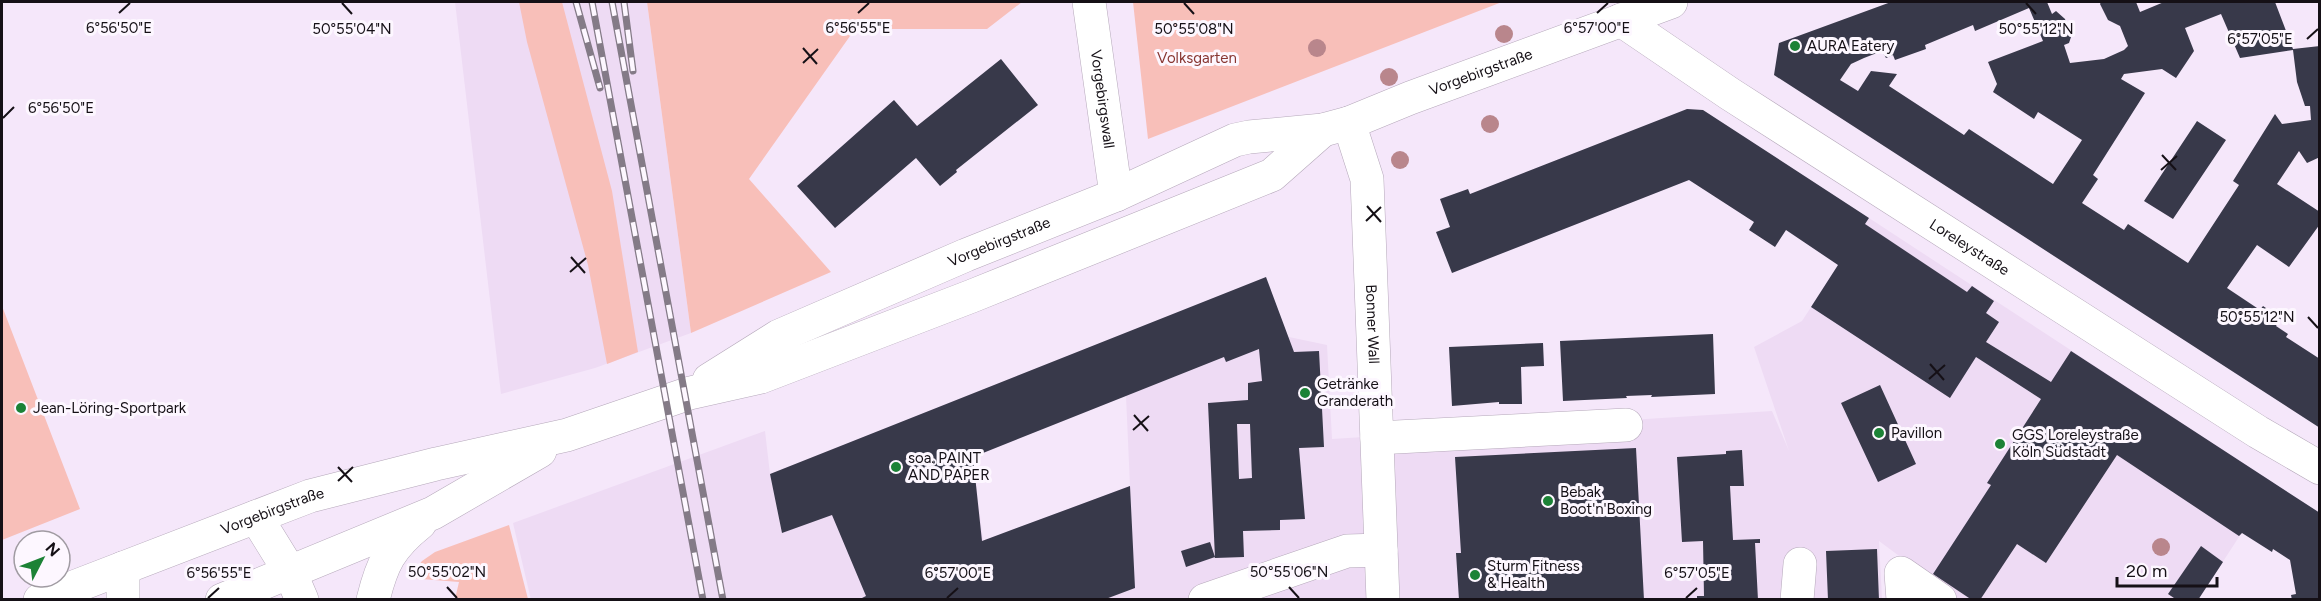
<svg xmlns="http://www.w3.org/2000/svg" width="2321" height="601" viewBox="0 0 2321 601" font-family="Figtree,sans-serif">
  <rect width="100%" height="100%" fill="#f5e7fa"/>
  <!-- built -->
  <path fill="#eedbf4" d="M455 2H647L691 333 595 368 501 394Z
    M1869 218 2274 483 2198 600 1957 599 1879 541 1882 599 531 600 513 523 765 431 770 474 782 533 973 457 983 541 1130 486 1126 396 1224 357 1226 362 1289 337 1327 345 1332 439 1772 411 1789 451 1754 347 1802 321Z"/>
  <!-- green -->
  <path fill="#f8bfb9" d="M519 2H562L612 191 638 352 607 364 588 265 527 42Z
    M647 2H1022L987 29H855L749 179 831 272 691 333Z
    M1133 2H1502L1148 139Z
    M2 306 80 509 2 540Z
    M509 525 528 599H455L459 582 409 578 422 561 435 552Z"/>
  <!-- building -->
  <path fill="#38394a" fill-rule="evenodd" d="M1891 2H2047L2052 14 2056 11 2065 19 2071 37 2069 43 2064 45 2070 63 2104 59 2124 50 2128 46 2120 26 2108 20 2100 4 2101 2H2136L2140 12 2164 2H2275L2293 49 2320 46V157L2307 163 2299 151 2277 184 2320 212V224L2289 267 2257 245 2227 288 2260 310 2263 306 2281 318 2276 326 2288 334 2286 337 2320 359V428L1774 75 1779 43ZM2029 8 2043 41 1988 62 1997 84 1993 92 2034 119 2038 112 2082 140 2053 184 1969 129 1964 135 1889 86 1897 74 1871 71 1858 91 1840 80 1851 64 1864 58 1882 51 1886 58 1893 55 1895 60 1926 49 1925 45 1973 25 1975 31ZM2221 14 2240 58 2293 50 2297 82 2305 106H2310L2311 120 2282 124 2275 114 2233 181 2239 185 2188 263 2128 224 2124 230 2082 203 2098 179 2093 175 2145 93 2121 79 2124 74 2162 69 2176 78 2194 51 2185 28Z
    M1001 59 1038 105 956 170 957 172 940 186 916 158 835 228 797 186 894 100 917 126Z
    M1687 109 1703 110 1869 218 1865 224 1967 292 1972 286 1994 301 1986 313 1999 322 1986 342 2051 382 2071 351 2320 513V600H2292L2291 595 2296 594 2290 560 2273 549 2272 552 2242 533 2239 536 2117 455 2046 563 2017 544 1980 600H1972L1933 574 1991 485 1987 483 2041 399 1976 357 1950 398 1811 307 1838 265 1786 230 1775 247 1749 230 1754 222 1689 180 1452 273 1436 232 1450 227 1440 199 1468 189 1470 194Z
    M2197 121 2226 140 2173 219 2144 201Z
    M1266 277 1294 352 1319 351 1324 447 1299 448 1305 519 1280 520V530L1243 531 1244 557 1215 558 1208 403 1248 400V383L1262 381 1259 349 1226 362 1224 357 973 457 982 541 1130 486 1135 588 1103 600H858L866 596 832 515 782 533 770 474ZM1237 424H1250L1252 478 1239 479Z
    M1713 334 1715 394 1651 397 1652 395 1626 396 1627 398 1563 401 1560 341Z
    M1543 343 1544 366 1521 367 1522 404H1499V402L1452 406 1449 347Z
    M1880 385 1916 464 1878 482 1841 403Z
    M1636 448 1644 600H1459L1456 553H1461L1455 457Z
    M1742 450 1744 486H1730L1733 540 1760 539V543H1755L1758 600H1697V596H1704L1703 541 1682 542 1677 457 1726 454V451Z
    M1210 542 1215 557 1186 567 1181 551Z
    M2201 546 2223 562 2198 600H2177L2168 594Z
    M1877 549 1879 600H1828L1826 551Z"/>
  <g fill="none" stroke-linecap="round" stroke-linejoin="round">
    <defs>
      <g id="minor">
        <path id="s1" d="M1089 2 1116 195"/>
        <path id="s2" d="M1621 20 1730 94 2258 432 2320 468"/>
        <path id="s3" d="M1349 123 1367 179 1383 600"/>
        <path d="M1377 438 1626 425"/>
        <path d="M1205 600 1347 551 1381 550"/>
        <path d="M1797 600 1800 564"/>
        <path d="M1903 600 1901 573 1940 600"/>
      </g>
      <g id="major">
        <path id="s4" d="M709 380 779 336 966 255 1116 195 1235 140 1249 137 1323 130 1349 123 1410 98 1671 2"/>
        <path d="M256 517 290 572 302 600"/>
        <path id="s5" d="M40 600 310 496 436 464 567 435 690 393 761 377 972 296 1272 175 1323 130"/>
        <path d="M123 600V568"/>
        <path d="M222 600 433 513 540 451"/>
        <path d="M373 600C382 563 390 547 420 523"/>
      </g>
    </defs>
    <!-- minor casing -->
    <use href="#minor" stroke="#b5a8ba" stroke-width="34"/>
    <!-- major casing -->
    <use href="#major" stroke="#b5a8ba" stroke-width="34"/>
    <!-- minor -->
    <use href="#minor" stroke="#fff" stroke-width="33"/>
    <!-- major -->
    <use href="#major" stroke="#fff" stroke-width="33"/>
    <defs>
      <path id="rail" d="M576 2 600 88
        M592 2 703 600
        M612 2 723 600
        M624 2 633 71"/>
    </defs>
    <!-- rail casing -->
    <use href="#rail" stroke="#847b87" stroke-width="7"/>
    <!-- rail -->
    <use href="#rail" stroke="#fdf7ff" stroke-width="4.5" stroke-dasharray="14" stroke-linecap="butt"/>
  </g>
  <!-- trees -->
  <g fill="#b9868c">
    <circle cx="1504" cy="34" r="9"/>
    <circle cx="1317" cy="48" r="9"/>
    <circle cx="1389" cy="77" r="9"/>
    <circle cx="1490" cy="124" r="9"/>
    <circle cx="1400" cy="160" r="9"/>
    <circle cx="2161" cy="547" r="9"/>
  </g>
  <!-- ticks -->
  <path fill="none" stroke="#151016" stroke-width="2" d="M342 3 352 14M1184 3 1194 14M2026 3 2036 14M119 13 130 3M858 13 869 3M1597 13 1608 3M2307 39 2318 29M803 48 817 64M803 63 818 49M3 118 14 107M2162 155 2176 170M2161 170 2177 156M1367 206 1381 222M1366 221 1381 207M571 257 585 273M570 272 586 258M2308 317 2318 328M1930 364 1944 380M1929 379 1945 365M1134 415 1148 431M1133 430 1149 416M338 467 352 482M338 481 353 467M447 587 457 598M1289 587 1299 598M208 598 219 588M947 598 958 588M1686 598 1697 588"/>
  <!-- markers -->
  <g fill="#1c8236" stroke="#fdf7ff" stroke-width="2">
    <circle cx="1795" cy="46" r="6"/>
    <circle cx="1305" cy="393" r="6"/>
    <circle cx="21" cy="408" r="6"/>
    <circle cx="1879" cy="433" r="6"/>
    <circle cx="2000" cy="444" r="6"/>
    <circle cx="896" cy="467" r="6"/>
    <circle cx="1548" cy="501" r="6"/>
    <circle cx="1475" cy="575" r="6"/>
  </g>
  <g text-anchor="middle" dominant-baseline="central" stroke-width="6" stroke-linejoin="round" paint-order="stroke">
    <!-- poi labels -->
    <g font-size="15" fill="#151016" stroke="#fdf7ff" text-anchor="start">
      <text x="1807" y="46">AURA Eatery</text>
      <text x="1317" y="384">Getränke<tspan x="1317" dy="17">Granderath</tspan></text>
      <text x="33" y="408">Jean-Löring-Sportpark</text>
      <text x="1891" y="433">Pavillon</text>
      <text x="2012" y="435">GGS Loreleystraße<tspan x="2012" dy="17">Köln Südstadt</tspan></text>
      <text x="908" y="458">soa. PAINT<tspan x="908" dy="17">AND PAPER</tspan></text>
      <text x="1560" y="492">Bebak<tspan x="1560" dy="17">Boot'n'Boxing</tspan></text>
      <text x="1487" y="566">Sturm Fitness<tspan x="1487" dy="17">&amp; Health</tspan></text>
    </g>
    <!-- park labels -->
    <g font-size="15" fill="#883632" stroke="#fdf7ff">
      <text x="1197" y="58">Volksgarten</text>
    </g>
    <!-- street labels -->
    <g font-size="15" fill="#151016" stroke="#fdf7ff">
      <text stroke="none"><textPath href="#s4" startOffset="836">Vorgebirgstraße</textPath></text>
      <text stroke="none"><textPath href="#s1" startOffset="98">Vorgebirgswall</textPath></text>
      <text stroke="none"><textPath href="#s4" startOffset="322">Vorgebirgstraße</textPath></text>
      <text stroke="none"><textPath href="#s2" startOffset="416">Loreleystraße</textPath></text>
      <text stroke="none"><textPath href="#s3" startOffset="204">Bonner Wall</textPath></text>
      <text stroke="none"><textPath href="#s5" startOffset="249">Vorgebirgstraße</textPath></text>
    </g>
  </g>
  <g font-size="15" text-anchor="middle" fill="#151016" stroke="#fdf7ff" stroke-width="6" stroke-linejoin="round" paint-order="stroke">
    <text x="858" y="33">6°56'55"E</text>
    <text x="119" y="33">6°56'50"E</text>
    <text x="1597" y="33">6°57'00"E</text>
    <text x="352" y="34">50°55'04"N</text>
    <text x="1194" y="34">50°55'08"N</text>
    <text x="2036" y="34">50°55'12"N</text>
    <text x="2260" y="44">6°57'05"E</text>
    <text x="61" y="113">6°56'50"E</text>
    <text x="2257" y="322">50°55'12"N</text>
    <text x="447" y="577">50°55'02"N</text>
    <text x="1289" y="577">50°55'06"N</text>
    <text x="219" y="578">6°56'55"E</text>
    <text x="958" y="578">6°57'00"E</text>
    <text x="1697" y="578">6°57'05"E</text>
  </g>
  <!-- border -->
  <rect width="2321" height="601" fill="none" stroke="#151016" stroke-width="6"/>
  <!-- north arrow -->
  <g transform="translate(42 559) rotate(48)"><circle r="28" fill="#fdf7ff" stroke="#a09ba2" stroke-width="1.5"/>
  <path d="M0-4.5L10 22L0 15L-10 22Z" fill="#1c8236"/>
  <text y="-9" font-size="16" font-weight="bold" text-anchor="middle" fill="#151016">N</text>
  </g>
  <!-- scale -->
  <path d="M2117 577v9h100v-9" fill="none" stroke="#151016" stroke-width="3"/>
  <text x="2126" y="577" font-size="18" fill="#151016" stroke="#fdf7ff" stroke-width="4.5" paint-order="stroke">20 m</text>
</svg>
